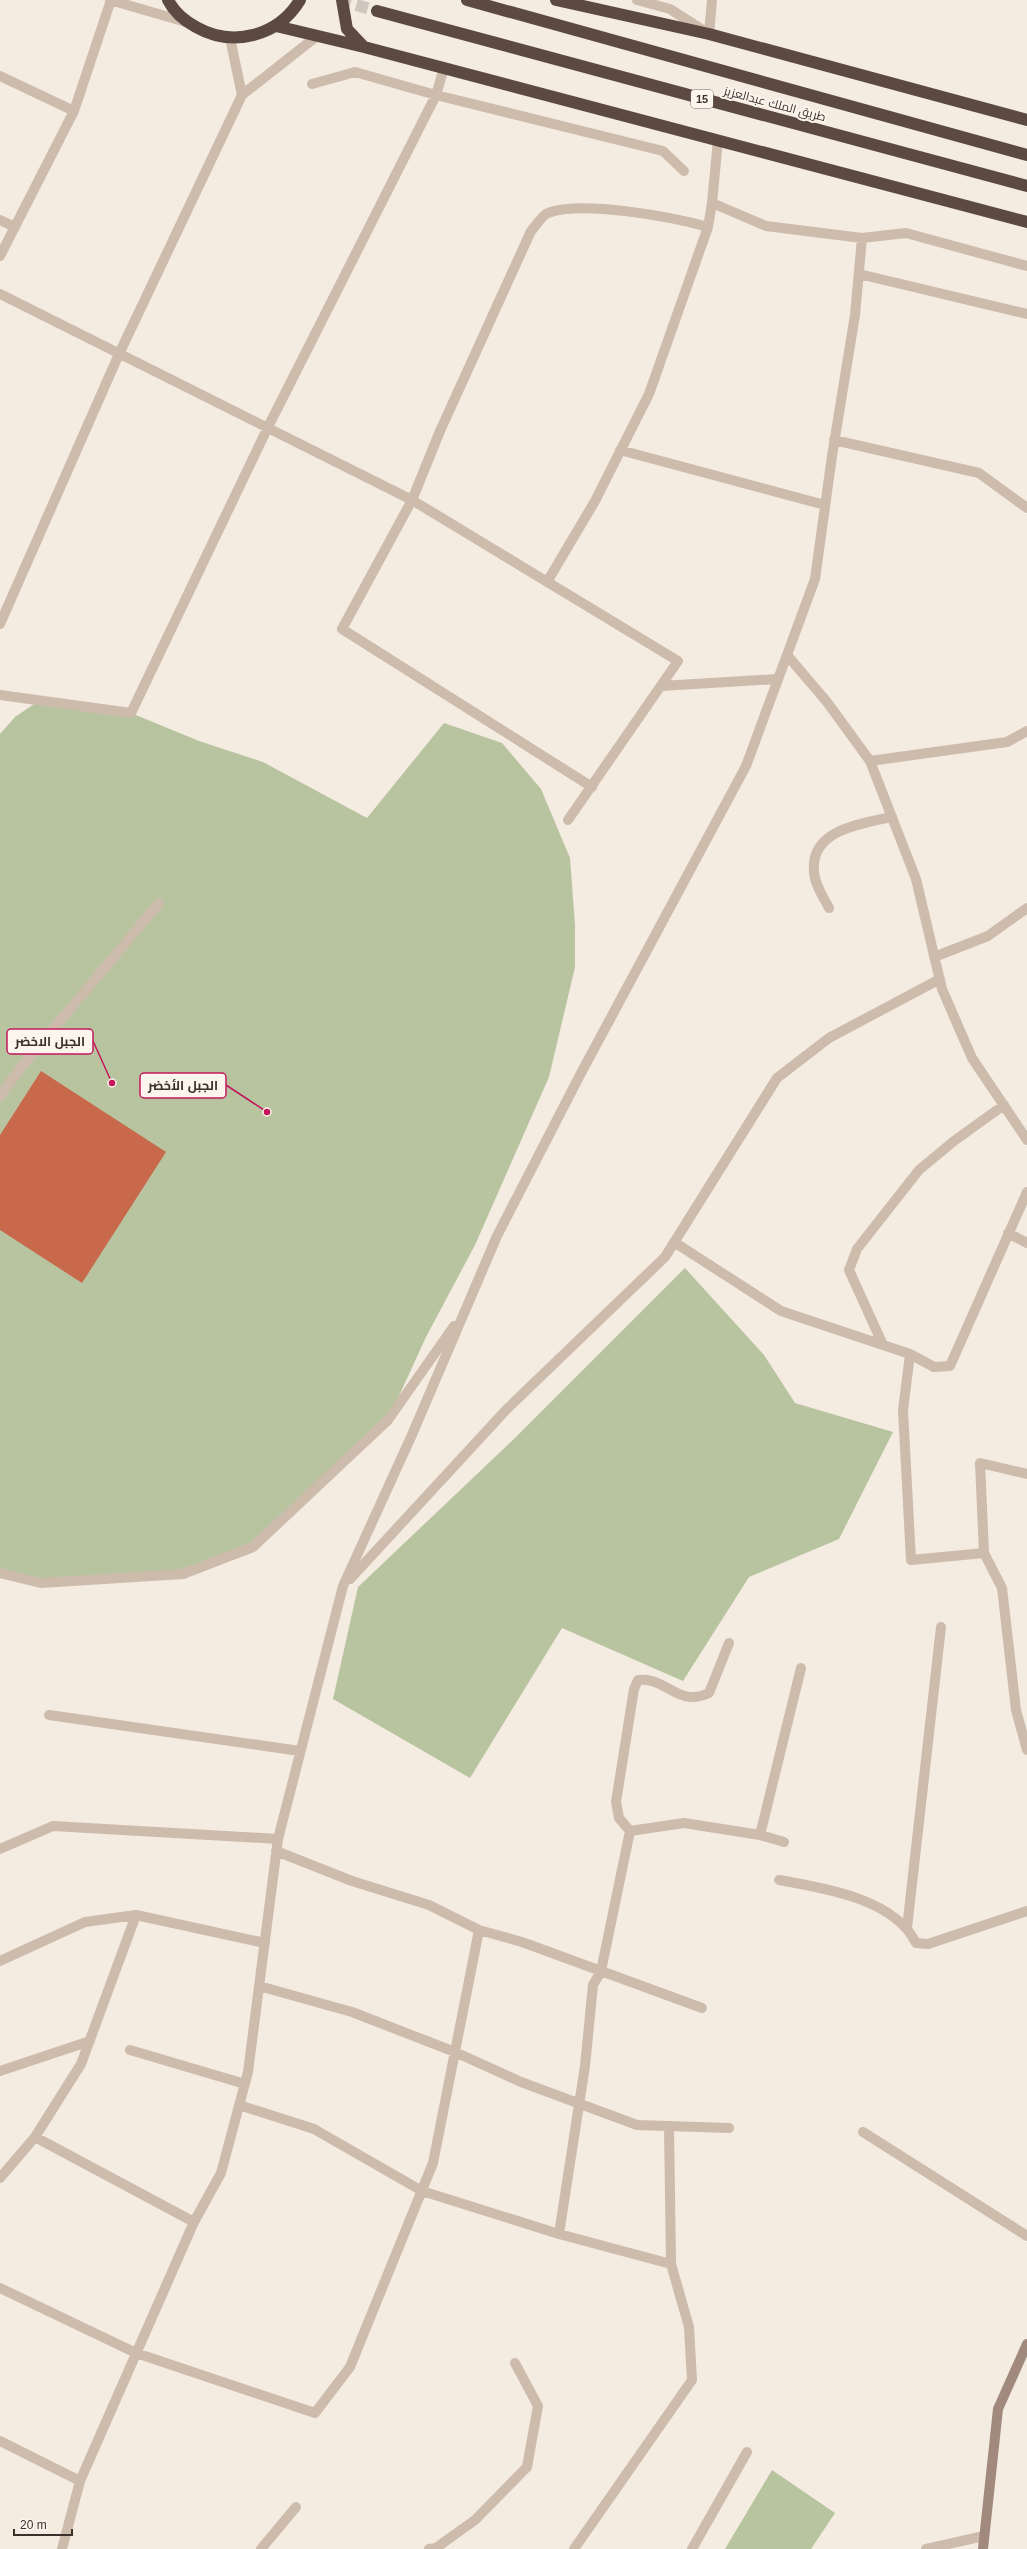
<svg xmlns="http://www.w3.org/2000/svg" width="1027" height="2549" viewBox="0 0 1027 2549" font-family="Arial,Cairo,sans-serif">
  <rect width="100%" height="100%" fill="#f4ebe1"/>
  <!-- green -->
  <path fill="#b8c4a0" d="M40 700 131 713 199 741 263 762 367 818 444 723 502 743 541 789 570 858 575 925V967L549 1077 475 1245 426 1337 388 1420 253 1547 183 1574 41 1583 0 1574V734L15 717Z
    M685 1268 764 1355 795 1403 893 1432 839 1539 749 1577 683 1681 562 1628 470 1778 333 1699 358 1587 514 1439Z
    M772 2470 835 2513 811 2549H725Z"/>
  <!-- building -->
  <path fill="#c8694b" d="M41 1071 166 1152 82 1283 0 1230V1135Z"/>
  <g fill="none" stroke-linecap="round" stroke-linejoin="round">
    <!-- highway-tunnel -->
    <path stroke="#cfc6bd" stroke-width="12" stroke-dasharray="12 6" stroke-linecap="butt" d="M339 0 377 11"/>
    <!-- lane -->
    <path stroke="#cdbbac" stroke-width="10" d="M829 908C823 897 814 883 814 871 810 830 862 823 892 817
      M863 2132 1027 2236
      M926 2549 984 2536"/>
    <!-- street -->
    <path stroke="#cdbbac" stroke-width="10" d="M110 0 186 22
      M637 0 670 9 709 34 712 0
      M230 38 242 95
      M0 76 74 111
      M312 84 355 72 436 95 663 151 684 171
      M718 140 712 203 766 226 862 238 906 233 1027 266
      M0 220 15 227
      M0 256 74 111 111 0
      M859 274 1027 314
      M0 294 412 500 678 661 568 820
      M834 440 979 473 1027 508
      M620 450 825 505
      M547 582 595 501 649 394 708 227
      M0 624 119 354 242 95 317 36
      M787 655 827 702 870 761 916 879 942 989 972 1058 1027 1140
      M661 686 778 679
      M0 695 131 713 268 427 436 95 444 68
      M870 761 1007 742 1027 731
      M592 787 342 629 412 500 440 431 531 231C536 226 542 215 548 213 581 200 673 217 708 227L712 203
      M934 957 988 936 1027 908
      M0 1096 23 1065 159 903
      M1008 1233 1027 1243
      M674 1242 781 1311 910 1354 934 1367 950 1366 1027 1192
      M883 1345 849 1270 857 1249 919 1170 954 1141 1004 1105
      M910 1354 903 1410 911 1560 984 1553
      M1027 1474 980 1463 984 1553 1002 1588 1016 1710 1027 1750
      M0 1573 41 1583 183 1574 253 1547 388 1420 454 1326
      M350 1579 507 1409 665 1257 777 1078 829 1038 940 979
      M49 1715 300 1751
      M630 1831 619 1818 616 1802 634 1689 638 1680C666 1676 677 1708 709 1693L729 1643
      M630 1831 684 1823 760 1835 784 1842
      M760 1835 801 1668
      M0 1849 53 1826 278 1839
      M276 1851 352 1881 429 1905 479 1930 522 1942 702 2008
      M779 1880C823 1888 894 1898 916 1943L928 1944 1027 1911
      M907 1928 941 1627
      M0 1961 85 1922 136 1915 265 1943
      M259 1986 352 2012 455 2052 521 2082 637 2125 729 2128
      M130 2050 245 2084
      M0 2071 90 2041
      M239 2105 314 2129 422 2191 559 2234 671 2264
      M35 2137 194 2222
      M0 2178 35 2137 81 2064 136 1915
      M559 2234 585 2066 593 1985 601 1971 630 1831
      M0 2288 136 2353 315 2413 350 2367 433 2163 479 1930
      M0 2441 80 2481
      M62 2549 80 2481 194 2222 221 2173 248 2072 278 1839 343 1586 411 1437 497 1236 580 1075 746 766 815 579 832 456 855 315 862 238
      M261 2549 296 2507
      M429 2549 436 2548 475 2520 527 2467 538 2406 515 2363
      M574 2549 692 2380 689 2327 671 2264 669 2126
      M692 2549 747 2452"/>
    <!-- secondary -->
    <path stroke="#a18a7d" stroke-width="10" d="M983 2549 998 2409 1027 2344"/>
    <!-- highway -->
    <path stroke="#5c4a42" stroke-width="12" d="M168 0C174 12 185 21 196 27 233 48 278 36 300 0
      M342 0 347 29 364 47
      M467 0 1027 155
      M556 0 709 34 1027 120
      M377 11 1027 186
      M276 26 364 47 1027 222"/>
  </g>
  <g text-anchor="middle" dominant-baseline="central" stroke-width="4" stroke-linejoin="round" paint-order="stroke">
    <!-- shield labels -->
    <rect fill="#fbf5ee" stroke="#756b66" stroke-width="1" x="691" y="90" width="22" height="18" rx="3"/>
    <g font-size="11" font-weight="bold" fill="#3b302b">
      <text x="702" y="99">15</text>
    </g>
    <!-- street labels -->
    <g font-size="12" fill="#3b302b" stroke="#fbf5ee">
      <text transform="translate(775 104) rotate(15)">طريق الملك عبدالعزيز</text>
    </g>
  </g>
  <!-- callouts -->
  <path fill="none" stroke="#c2185b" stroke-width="1.5" d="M112 1083L93 1041M267 1112L226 1085"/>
  <g fill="#c2185b" stroke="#fbf5ee" stroke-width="1.5">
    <circle cx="112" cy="1083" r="4"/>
    <circle cx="267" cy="1112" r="4"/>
  </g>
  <g fill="#fbf5ee" stroke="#c2185b" stroke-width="1.5">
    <rect x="7" y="1029" width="86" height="25" rx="4"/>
    <rect x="140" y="1073" width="86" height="25" rx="4"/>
  </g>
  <g font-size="13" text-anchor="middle" font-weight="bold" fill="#3b302b">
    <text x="50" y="1046">الجبل الاخضر</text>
    <text x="183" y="1090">الجبل الأخضر</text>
  </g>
  <!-- scale -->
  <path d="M14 2529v6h58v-6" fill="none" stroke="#3b302b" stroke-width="2"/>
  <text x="20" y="2529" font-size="12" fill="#3b302b" stroke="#fbf5ee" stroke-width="3" paint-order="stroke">20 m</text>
</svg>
